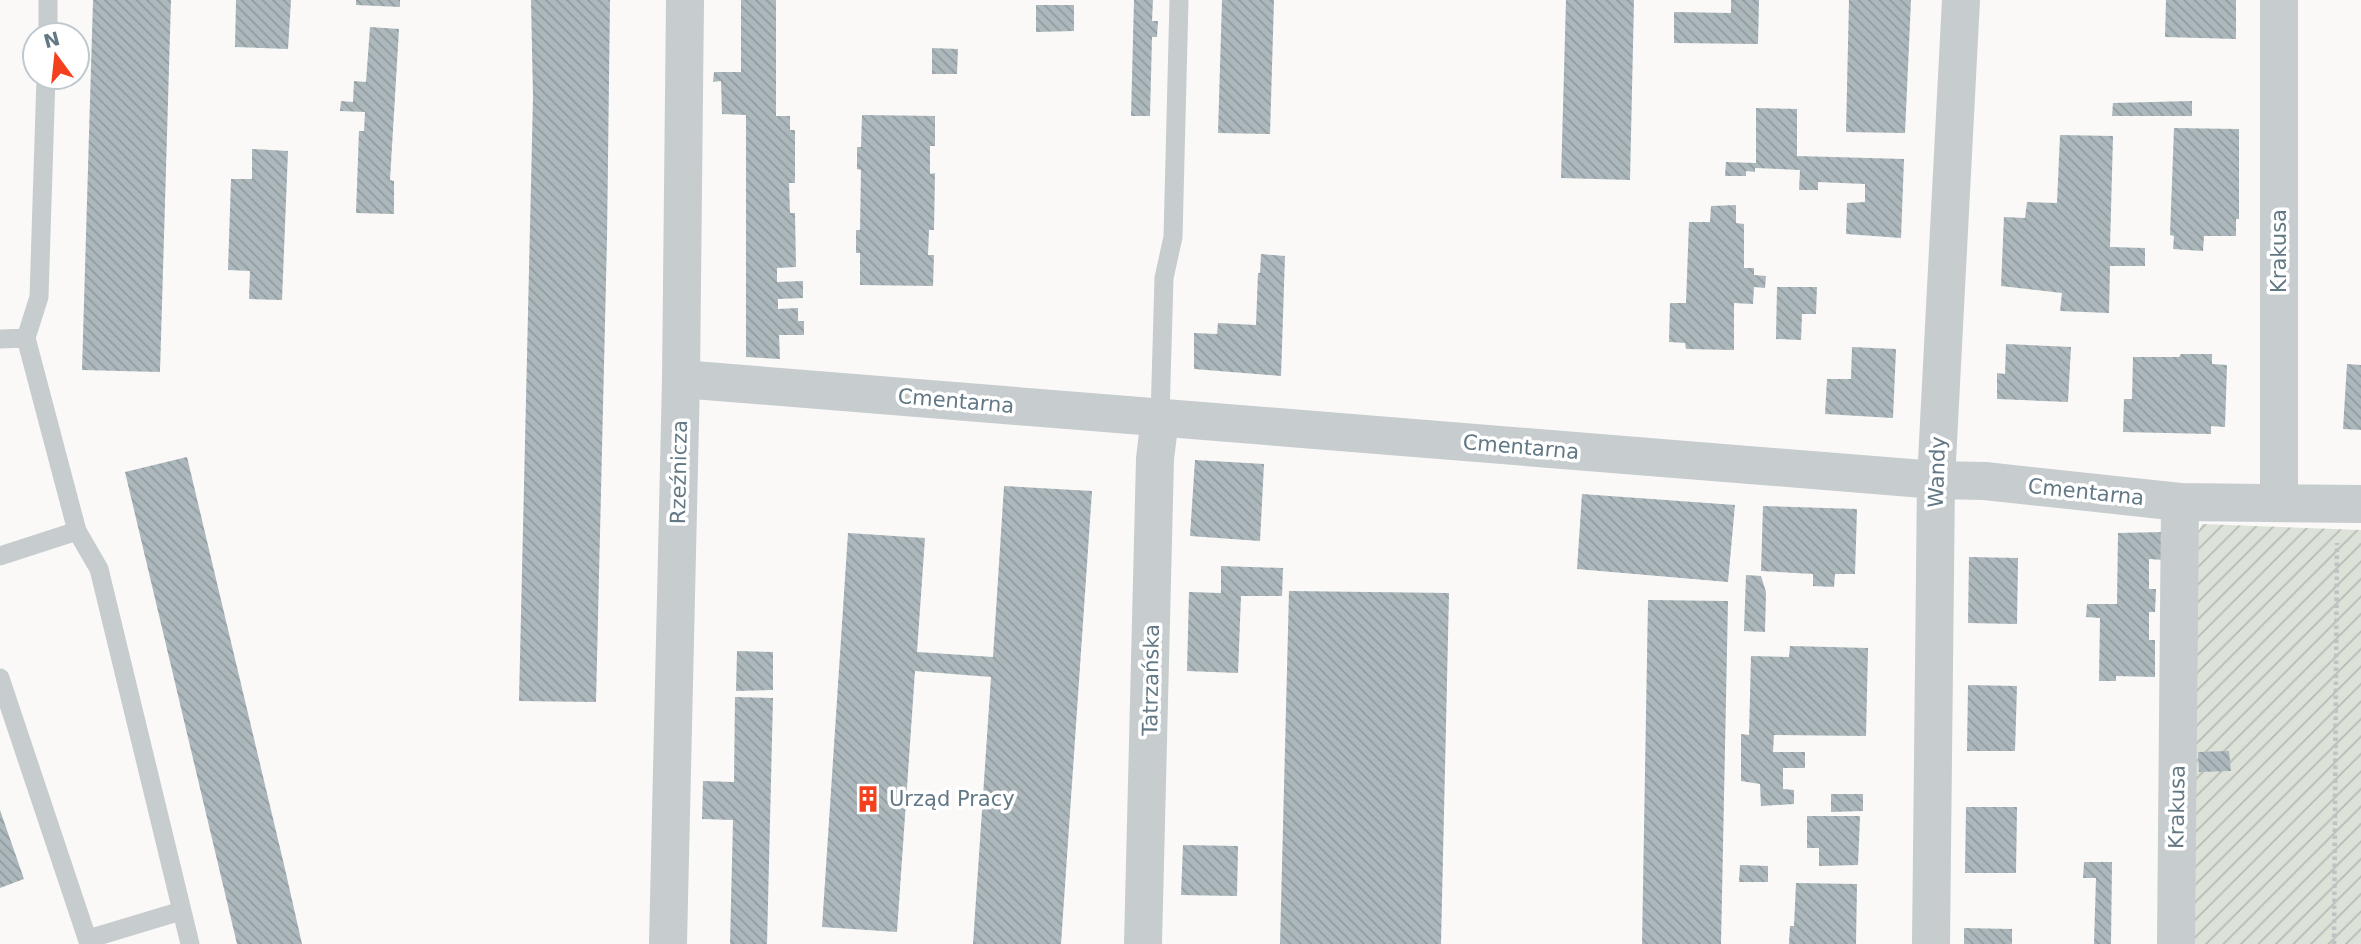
<svg xmlns="http://www.w3.org/2000/svg" width="2361" height="944" viewBox="0 0 2361 944" font-family="'DejaVu Sans',sans-serif">
  <defs>
    <pattern id="garden-furrows" width="10" height="10" patternUnits="userSpaceOnUse" patternTransform="scale(1.75)"><rect width="10" height="10" fill="#dce2d8"/><path d="M-1 1l2-2M0 10L10 0M9 11l2-2" fill="none" stroke="#b6bcb5"/></pattern>
    <pattern id="building-back-hatch" width="6" height="6" patternUnits="userSpaceOnUse" patternTransform="scale(1.75)"><rect width="6" height="6" fill="#adb8bd"/><path d="M-1 5l2 2M0 0l6 6M5-1l2 2" fill="none" stroke="#909a9f"/></pattern>
  </defs>
  <rect width="100%" height="100%" fill="#faf9f7"/>
  <!-- garden -->
  <path fill="url(#garden-furrows)" d="M2202 524 2361 530V944H2188L2191 547Z"/>
  <!-- building -->
  <path fill="url(#building-back-hatch)" d="M93 0H171L160 372 82 370Z
    M236 0H291L288 49 235 47Z
    M356 0H400V7L356 5Z
    M531 0H610L607 239 596 702 519 701 533 97Z
    M741 0H776V116H790V130H795V183H789L790 213H795L796 267 777 268V282L803 281V298L778 299V309L798 308V321H804V335H779L780 359 746 357V115L722 114 721 81 713 82 714 72H741Z
    M1134 0H1153L1152 21H1158L1157 37H1152L1150 116H1131Z
    M1222 0H1274L1270 134 1218 133Z
    M1566 0H1634L1630 180 1561 178Z
    M1731 0H1759L1758 44 1674 43V12L1731 13Z
    M1849 0H1911L1905 133 1846 132Z
    M2166 0H2236V39L2165 37Z
    M1036 5H1074V31L1036 32Z
    M370 27 399 29 390 180 394 181V214L356 213 359 131H364L365 112 340 111 341 101 353 102 354 81 366 82Z
    M932 48 958 49 957 74H932Z
    M2192 101V116H2112L2113 103Z
    M1756 108 1797 109V156L1904 159 1901 238 1846 234 1847 203 1865 202V184L1818 182V190H1799L1800 170 1755 168V172L1746 171V176H1725L1726 162 1756 163Z
    M862 115 935 116V146H930V174L935 173 934 230H929L928 255H934L933 286 860 285V253H856V230H860L861 170 857 169V147H861Z
    M2174 128 2239 129V219H2236V236H2204L2203 251 2173 249 2174 236 2170 235Z
    M2060 135 2113 136 2110 247 2145 248V266H2110L2109 313 2060 311 2062 293 2001 286 2004 217 2025 218 2027 202 2057 203Z
    M252 149 288 151 282 300 249 299 250 271 228 270 231 179H252Z
    M1736 205V223L1744 224V268H1754V275L1766 276 1765 288 1754 287 1753 304 1734 303V350L1686 349 1685 343 1669 342 1670 303H1686L1689 222H1710L1711 206Z
    M1261 254 1285 256 1281 376 1194 369V333L1217 334 1218 323 1256 325 1258 273H1260Z
    M1777 287H1817L1816 314H1802L1801 340 1776 339Z
    M2006 344 2071 347 2068 402 1997 399V373L2005 374Z
    M1852 347 1896 349 1893 418 1825 414 1827 379H1851Z
    M2181 354H2212V364L2227 365 2225 427 2211 426V434L2123 432 2124 399H2132L2133 357H2179Z
    M2347 364 2361 365V430L2343 429Z
    M187 457 285 869 302 944H237L125 472Z
    M1195 460 1264 464 1260 541 1190 536Z
    M1004 486 1092 491 1061 944H973L991 677 915 671 897 932 822 927 848 533 925 538 917 652 993 657Z
    M1582 494 1735 505 1728 582 1577 569Z
    M1763 506 1857 509 1855 574H1835L1834 587 1813 586V574L1761 571Z
    M2164 532V560L2149 559V589H2156L2155 612H2149V640H2155V677L2116 676V681H2099L2100 618 2086 617 2087 604H2117L2118 533Z
    M1969 557 2018 558 2017 624 1968 623Z
    M1221 566 1283 568 1282 596H1241L1238 673 1187 671 1189 592 1221 593Z
    M1746 575 1761 576 1766 592 1765 632 1744 631Z
    M1289 591 1449 593 1441 944H1280Z
    M1648 600 1728 601 1721 944H1642Z
    M1790 646 1868 648 1866 736 1774 735 1773 752H1805V768H1783V789L1794 790V804L1761 806 1760 784 1741 781V734L1749 735 1751 656 1789 657Z
    M737 651 773 652V690L736 691Z
    M1968 685 2017 686 2015 751H1967Z
    M735 697 773 698 767 944H730L733 820 702 819 703 781 734 782Z
    M2229 751 2231 771 2199 772 2198 752Z
    M1831 794H1863V811L1831 812Z
    M1966 807H2017L2016 873H1965Z
    M0 810 24 879 0 888Z
    M1807 816H1860L1858 865 1819 866V848H1807Z
    M1183 845 1238 846 1237 896 1181 895Z
    M2084 862H2112L2111 944H2094L2096 878H2083Z
    M1740 865 1768 866V882H1739Z
    M1796 883 1857 884 1856 944H1789L1790 926H1794Z
    M1964 928 2012 929V944H1964Z"/>
  <g fill="none" stroke-linecap="round" stroke-linejoin="round">
    <!-- path -->
    <path stroke="#bec2c4" stroke-width="4.5" stroke-dasharray="3.5 3.5" stroke-linecap="butt" d="M2334 944 2337 543"/>
    <!-- service -->
    <path stroke="#c7cccf" stroke-width="19" d="M48 35V0
      M46 77 39 297 26 338 77 531 99 569 190 944
      M0 339 26 338
      M1160 417 1164 278 1173 237 1179 0
      M0 556 77 531
      M0 678 89 944
      M88 939 181 911"/>
    <!-- minor -->
    <path stroke="#c7cccf" stroke-width="38" d="M681 379 1936 480 1985 481 2180 502 2361 504
      M2279 503V0
      M668 944 681 379 685 0
      M1143 944 1155 459 1160 417
      M1931 944 1936 480 1961 0
      M2176 944 2180 502"/>
  </g>
  <!-- icons -->
  <defs>
    <symbol id="building-bare" viewBox="-9 -9 18 18"><path d="M-4-6H4V6H1V3H-1V6H-4ZM-2.5-4.3h1.7v1.8h-1.7ZM.8-4.3h1.7v1.8H.8ZM-2.5-1h1.7V.8h-1.7ZM.8-1h1.7V.8H.8Z" fill="#f4401d" stroke="#fff" stroke-width="2.5" paint-order="stroke"/></symbol>
  </defs>
  <g fill-rule="evenodd">
    <use href="#building-bare" x="849" y="780" width="38" height="38"/>
  </g>
  <g text-anchor="middle" dominant-baseline="central" stroke-width="7" stroke-linejoin="round" paint-order="stroke">
    <!-- street labels -->
    <g font-size="21" fill="#627885" stroke="#fff">
      <text transform="translate(2279 251) rotate(-90)">Krakusa</text>
      <text transform="translate(956 401) rotate(5)">Cmentarna</text>
      <text transform="translate(1521 447) rotate(5)">Cmentarna</text>
      <text transform="translate(679 472) rotate(-89)">Rzeźnicza</text>
      <text transform="translate(1937 472) rotate(-88)">Wandy</text>
      <text transform="translate(2086 492) rotate(6)">Cmentarna</text>
      <text transform="translate(1151 680) rotate(-89)">Tatrzańska</text>
      <text transform="translate(2177 807) rotate(-89)">Krakusa</text>
    </g>
    <!-- poi labels -->
    <g font-size="21" fill="#627885" stroke="#fff" text-anchor="start">
      <text x="889" y="799">Urząd Pracy</text>
    </g>
  </g>
  <!-- north arrow -->
  <g transform="translate(56 56) rotate(345)"><circle r="33" fill="#ffffff" stroke="#c0c9ce" stroke-width="2"/>
  <path d="M0-5L12 26L0 18L-12 26Z" fill="#f4401d"/>
  <text y="-10" font-size="19" font-weight="bold" text-anchor="middle" fill="#627885">N</text>
  </g>
</svg>
